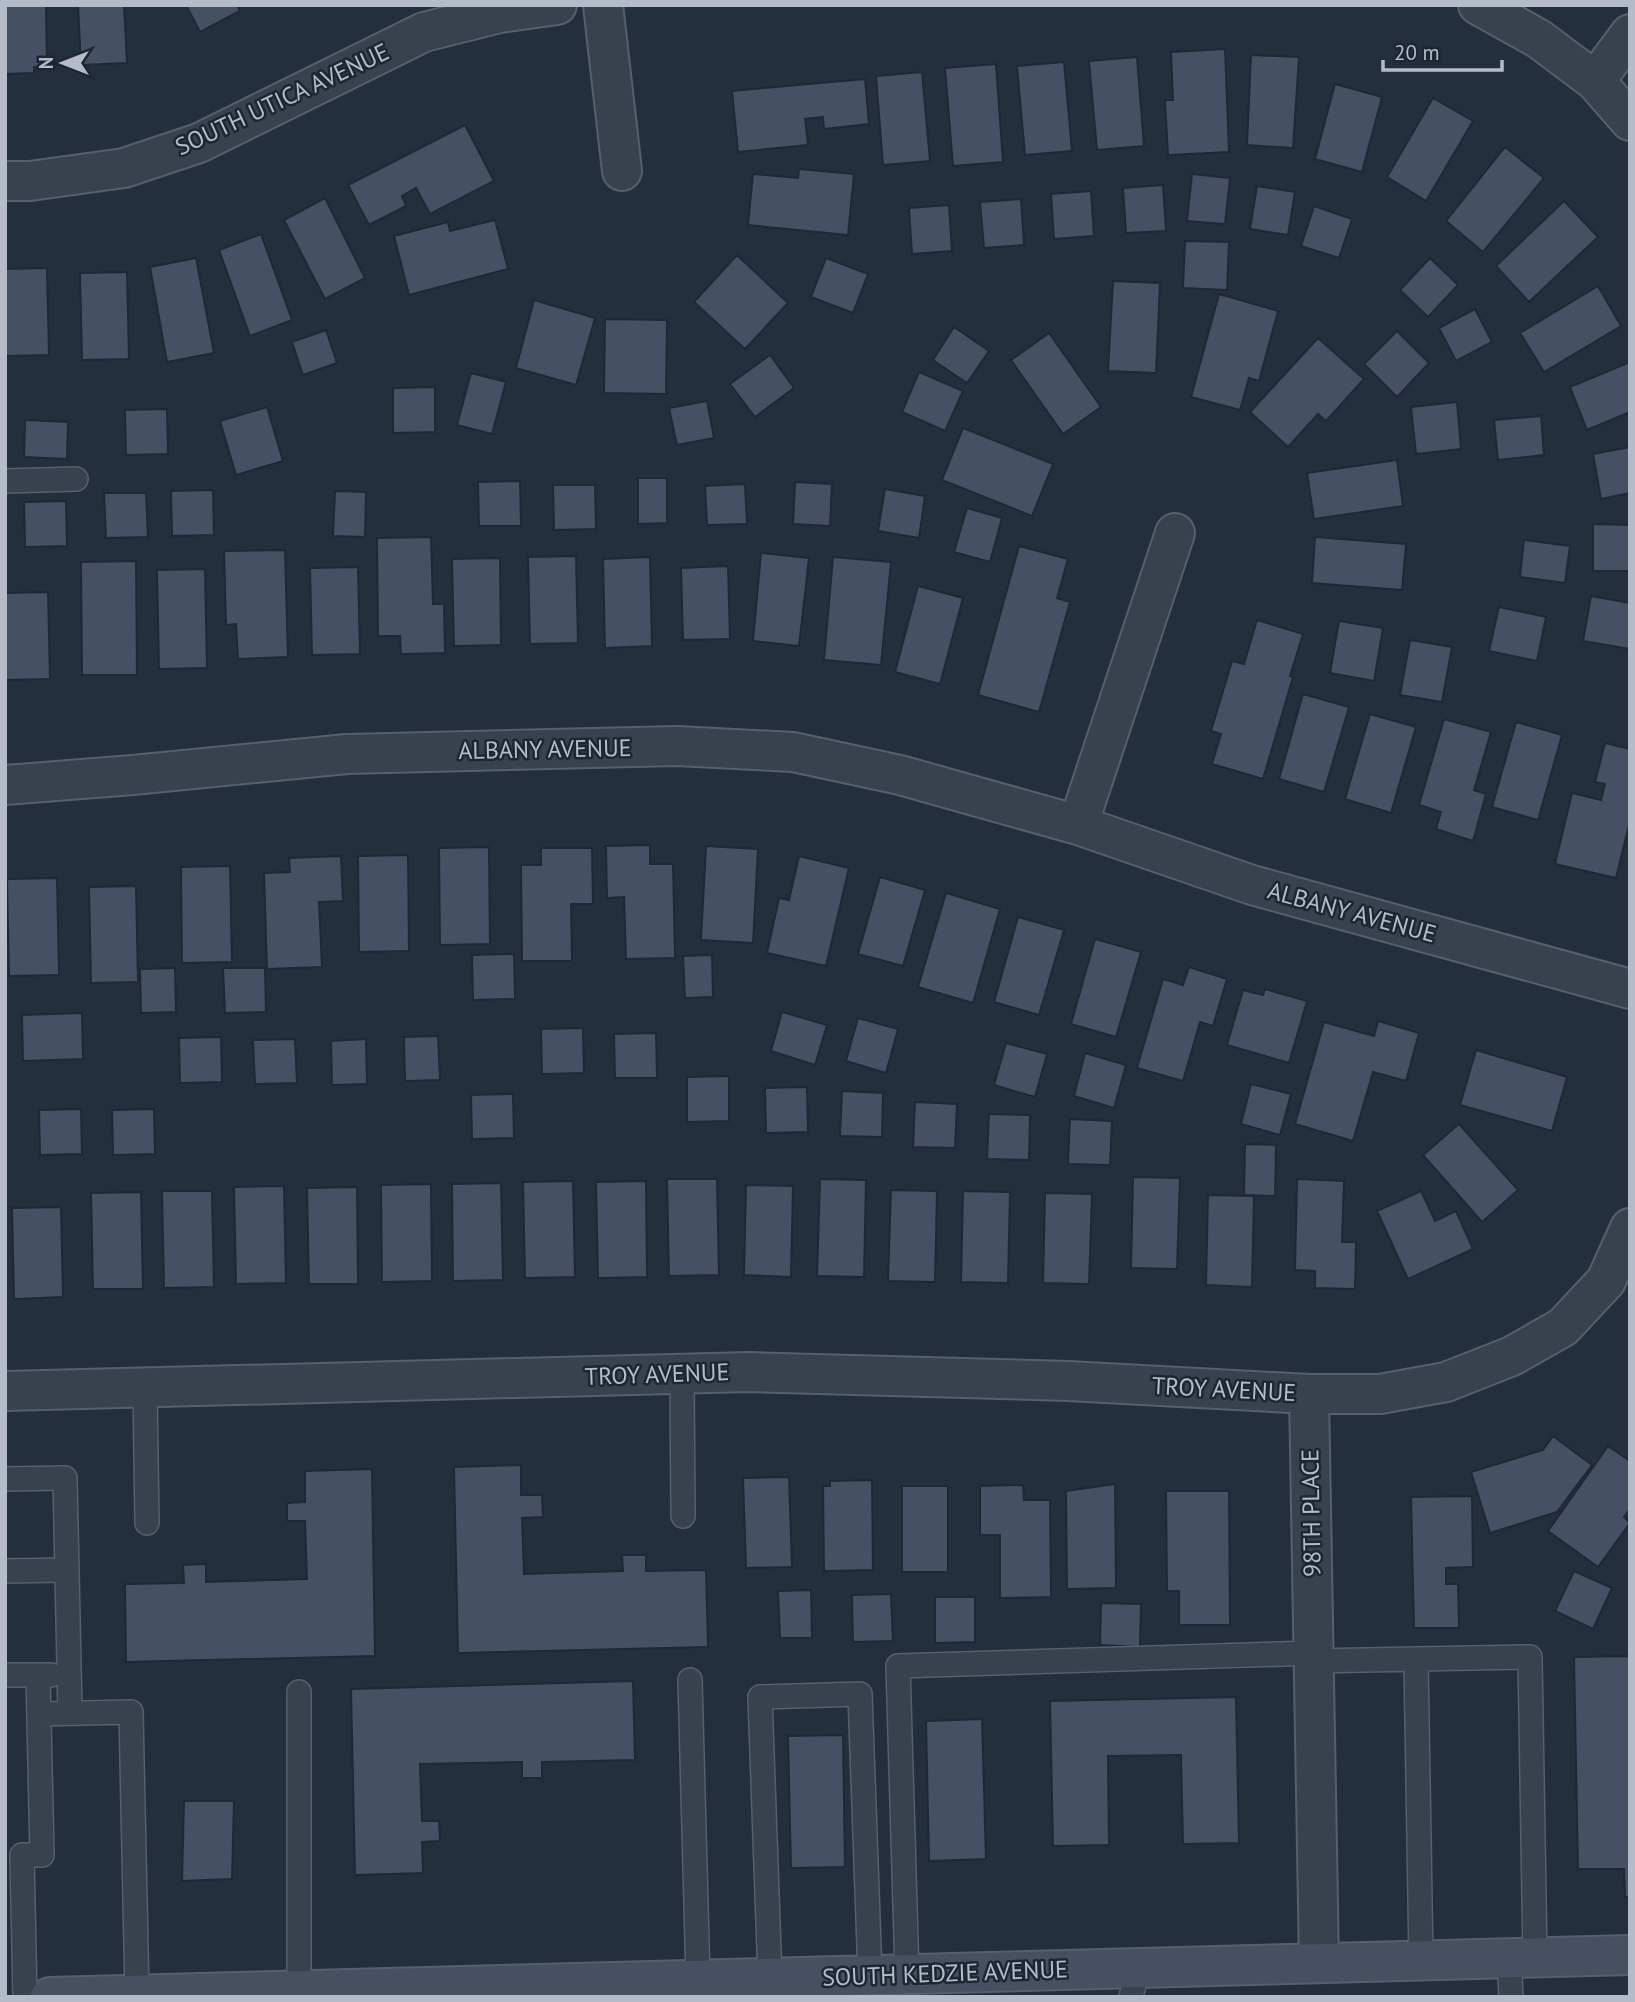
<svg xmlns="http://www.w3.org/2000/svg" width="1635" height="2002" viewBox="0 0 1635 2002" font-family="'PT Sans',sans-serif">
  <rect width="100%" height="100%" fill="#242f3e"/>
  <!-- building -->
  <path fill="#455162" stroke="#1f2835" stroke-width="2" d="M5 5H46L47 67H34V73L5 74Z
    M78 5H124L127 63 81 65Z
    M186 5H237L240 11 200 32Z
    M1225 49 1229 152 1168 155 1165 100H1173L1171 52Z
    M1251 55 1299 57 1293 148 1247 145Z
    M1137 57 1144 146 1097 150 1089 61Z
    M1064 62 1072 151 1025 155 1017 66Z
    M996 64 1003 162 953 166 945 68Z
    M922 72 930 161 883 165 876 76Z
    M865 79 869 124 824 129 823 117 805 119 808 145 738 152 732 91Z
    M1335 84 1382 97 1362 172 1315 159Z
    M1433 98 1473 121 1426 201 1387 177Z
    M465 125 494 181 430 214 416 188 402 196 406 206 369 225 348 185Z
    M1505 147 1544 178 1483 252 1446 221Z
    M799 169 854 174 848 235 748 225 753 174 798 178Z
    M1192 174 1230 178 1225 224 1187 221Z
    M1163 185 1166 231 1126 233 1123 188Z
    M1257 186 1295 192 1288 235 1250 229Z
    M1091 191 1094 236 1054 239 1051 194Z
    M325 198 365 278 325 299 284 220Z
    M1021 199 1024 245 984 248 980 202Z
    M1564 201 1598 237 1529 302 1496 266Z
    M949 205 952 251 912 254 909 208Z
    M1314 206 1352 219 1339 258 1301 246Z
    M495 220 508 269 409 295 394 236 448 222 450 231Z
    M261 234 292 320 250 336 219 250Z
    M1185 241 1229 242 1227 290 1183 288Z
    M737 255 788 303 745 349 694 302Z
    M196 258 214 353 167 362 150 267Z
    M826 258 868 274 853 313 811 297Z
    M1430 258 1458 285 1428 317 1400 290Z
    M47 268 49 355 5 356V269Z
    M127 272 129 359 82 360 80 273Z
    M1113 281 1160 283 1156 373 1108 371Z
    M1598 286 1621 326 1544 372 1520 333Z
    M1219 294 1278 311 1259 381 1249 378 1240 410 1191 397Z
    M534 300 595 318 576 385 516 368Z
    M1475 309 1492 342 1456 361 1439 328Z
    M605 319 667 320 666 394 604 393Z
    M954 327 989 351 967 383 933 360Z
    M326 330 337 363 303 375 292 342Z
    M1397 331 1429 363 1397 397 1364 364Z
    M1049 333 1101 407 1063 434 1011 360Z
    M1318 338 1364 379 1326 421 1318 414 1288 447 1250 412Z
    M770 355 794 388 755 417 730 384Z
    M1630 362V412L1587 430 1570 387Z
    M919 372 963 391 945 431 902 412Z
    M471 373 506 382 492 434 457 425Z
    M435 387V432L393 433V388Z
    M707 401 714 438 677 445 669 408Z
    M1457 402 1461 449 1416 454 1411 407Z
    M267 407 283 461 236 475 220 421Z
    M167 409 168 454 126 455 125 410Z
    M1541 416 1544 455 1498 460 1494 420Z
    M25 420 68 422 67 459 24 457Z
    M963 428 1053 464 1032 516 942 480Z
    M1630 447V493L1601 499 1593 454Z
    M1397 460 1403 506 1314 519 1307 473Z
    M638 478H667V523L638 524Z
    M520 481 521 526H479L478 482Z
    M795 482 832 484 830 526 793 524Z
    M745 484 747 524 707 525 705 486Z
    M553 485H595L596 529 554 530Z
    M885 489 925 496 919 538 878 531Z
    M213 490 214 535 172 536 171 491Z
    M335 491 366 492 365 537 333 536Z
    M104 493H146L148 537 106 538Z
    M66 501 67 546 25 547 24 502Z
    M967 508 1002 518 990 562 954 552Z
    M1593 524 1630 525V571H1593Z
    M431 537 433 604H444L445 653 401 654 400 636H378L377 538Z
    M1315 537 1406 544 1402 590 1312 583Z
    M1524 540 1570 546 1565 583 1520 577Z
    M1019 546 1068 559 1057 598 1070 602 1039 712 978 695Z
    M285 550 288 657 238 659 236 624 226 625 224 551Z
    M761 553 809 558 799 646 753 641Z
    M576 556 578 643 530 644 528 557Z
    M650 557 652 646 605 648 603 559Z
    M833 557 891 562 881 665 824 660Z
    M500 558 501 645 454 646 452 559Z
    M136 561 137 675H82L81 562Z
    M728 566 730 639 683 640 681 568Z
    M358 567 360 654 312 655 310 568Z
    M205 569 207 668 159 669 157 570Z
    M918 586 963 598 940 684 895 672Z
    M48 592 50 679 5 680V593Z
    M1591 596 1630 603V649L1583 641Z
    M1499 607 1546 617 1537 661 1489 651Z
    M1257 620 1303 634 1290 676 1293 677 1263 779 1212 764 1221 734 1211 731 1232 661 1244 664Z
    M1339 621 1383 628 1374 681 1330 673Z
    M1410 640 1452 647 1442 702 1400 695Z
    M1303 694 1349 707 1324 792 1279 779Z
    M1370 714 1416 727 1391 813 1345 799Z
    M1444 719 1491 732 1474 790 1486 794 1473 841 1436 829 1441 812 1419 805Z
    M1516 722 1562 735 1538 820 1492 807Z
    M1605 743 1630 749V821L1616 878 1555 864 1572 793 1601 800 1605 784 1595 782Z
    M650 845V864H673L675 958 626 959 624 897 607 898 606 846Z
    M706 846 758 849 753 943 701 940Z
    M489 847 490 944 440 945 439 848Z
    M541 848H592L593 904H571L572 961H522L521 865H541Z
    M408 855 409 951 359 952 358 856Z
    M341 856 343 901 319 902 322 967 267 969 264 873 290 872 289 858Z
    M799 856 849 868 826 966 767 953 779 898 789 900Z
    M230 866 232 962 182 963 181 867Z
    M880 877 925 890 903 966 858 954Z
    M57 878 59 975 9 976 7 879Z
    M136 886 138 982 91 983 89 887Z
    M946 893 1000 909 973 1003 918 987Z
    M1018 917 1064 930 1039 1015 994 1002Z
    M1095 939 1141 952 1116 1037 1071 1024Z
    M514 954 515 999 473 1000 472 955Z
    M712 955 713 997 685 998 683 956Z
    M1189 967 1227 979 1213 1026 1200 1022 1183 1081 1137 1068 1163 979 1183 985Z
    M175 968 176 1012 141 1013 140 969Z
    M223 968H265L266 1012 225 1013Z
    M1265 989 1307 1001 1289 1063 1227 1045 1243 990 1263 995Z
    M782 1012 827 1025 815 1065 771 1051Z
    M82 1013 83 1059 23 1061 22 1015Z
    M858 1018 898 1029 886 1073 846 1061Z
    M1378 1021 1419 1033 1406 1081 1373 1072 1353 1141 1295 1124 1324 1022 1374 1036Z
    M583 1028 584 1073 542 1074 541 1029Z
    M656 1033 657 1078H615L614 1034Z
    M438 1036 440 1080 405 1081 404 1037Z
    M221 1037 222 1082 180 1083 179 1038Z
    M295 1039 297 1083 255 1084 253 1040Z
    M366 1039 367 1084 332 1085 331 1041Z
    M1006 1043 1047 1054 1035 1097 994 1085Z
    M1476 1050 1567 1077 1552 1131 1460 1105Z
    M1085 1053 1126 1065 1114 1108 1074 1096Z
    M729 1076V1121L687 1122V1077Z
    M1251 1084 1291 1094 1280 1135 1241 1124Z
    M807 1087 808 1132 766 1133 765 1088Z
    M842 1091 883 1093 882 1137 840 1136Z
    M513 1094 514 1138 472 1139 471 1095Z
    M915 1102 957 1104 955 1148 913 1147Z
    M81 1109 82 1154 40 1155 39 1110Z
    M154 1109 155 1154 113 1155 112 1110Z
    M989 1114 1030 1115 1029 1160 987 1159Z
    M1070 1119 1112 1121 1110 1165 1068 1164Z
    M1459 1124 1518 1190 1482 1222 1423 1155Z
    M1245 1144 1276 1145 1275 1196 1244 1195Z
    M1133 1177 1180 1178 1177 1269 1131 1268Z
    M667 1179H717L719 1275 669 1276Z
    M820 1179 866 1180 864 1277 817 1276Z
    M1297 1179 1344 1181 1342 1242H1356L1355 1289 1315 1288V1271L1295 1270Z
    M573 1181 575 1277 525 1278 523 1182Z
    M646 1181 647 1277 598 1278 596 1182Z
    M501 1183 503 1280 453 1281 452 1184Z
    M431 1184 432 1281 382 1282 381 1185Z
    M746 1185 793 1186 791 1277 744 1275Z
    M284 1186 286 1283 236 1284 234 1187Z
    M357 1187 358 1284H309L307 1188Z
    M891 1190 937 1191 935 1282 888 1281Z
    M162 1191H212L214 1287 164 1288Z
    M963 1191 1010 1192 1008 1283 961 1282Z
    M1421 1191 1435 1221 1456 1211 1473 1249 1408 1279 1377 1211Z
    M141 1192 143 1289H93L91 1193Z
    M1045 1193 1092 1194 1089 1284 1043 1283Z
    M1208 1195 1254 1196 1252 1287 1206 1285Z
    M61 1207 63 1297 14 1299 12 1208Z
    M1553 1436 1592 1465 1557 1512 1490 1533 1471 1472 1543 1450Z
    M1608 1446 1630 1461V1509L1624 1517 1630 1523 1598 1567 1548 1531Z
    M521 1465V1495H542L543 1517 522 1518 524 1574 623 1571 622 1555H646V1571L706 1570 708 1647 458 1653 454 1467Z
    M372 1469 375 1656 126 1662 125 1584 184 1583 183 1565 206 1564V1582L307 1579 305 1521H287V1503L305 1502V1471Z
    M789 1477 792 1567 746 1568 743 1478Z
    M872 1480 873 1570 824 1571 823 1486H830V1481Z
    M1115 1484 1116 1588 1067 1589 1066 1491Z
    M1023 1485 1024 1500H1050L1051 1597 1000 1598V1535H980V1486Z
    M902 1486H948V1572H902Z
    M1166 1491H1229L1230 1625H1179V1591H1167Z
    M1472 1496 1473 1567 1446 1568V1584H1458L1459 1628H1414L1411 1497Z
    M1574 1571 1612 1588 1593 1629 1555 1611Z
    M811 1590 812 1638H780L778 1591Z
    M891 1594 893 1641 853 1642 852 1595Z
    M935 1597H975V1642L935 1643Z
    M1101 1603 1141 1604 1140 1647 1100 1645Z
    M1630 1656V1897H1625L1624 1869H1578L1574 1657Z
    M633 1681 635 1760 542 1762V1778H522V1762L420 1764 422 1821H439L440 1841 422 1842 423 1873 355 1875 351 1689Z
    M1236 1697 1239 1843 1183 1844 1181 1755 1108 1756 1109 1845 1053 1846 1050 1701Z
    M982 1719 986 1859 929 1861 926 1721Z
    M843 1735 845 1867 791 1868 788 1736Z
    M184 1801H234L232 1879 182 1881Z"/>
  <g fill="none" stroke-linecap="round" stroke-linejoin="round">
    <defs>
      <path id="lane" d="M5 481 76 479
        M682 1374 683 1516
        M145 1387 147 1523
        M5 1479 65 1478 70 1713
        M5 1571 67 1570
        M1314 1661 1416 1659
        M5 1675H51
        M690 1680 698 1980
        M299 1692V1997
        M39 1714 131 1712 137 1994
        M1509 1958 1511 1997
        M1421 1960 1416 1659 1530 1657 1535 1957
        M907 1974 898 1666 1314 1653
        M770 1978 760 1697 860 1694 870 1975
        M25 1997 22 1855H42L38 1675
        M1131 1997 1138 1968"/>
      <path id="street" d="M603 5 622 171
        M1478 5 1539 39 1595 81
        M1630 34 1595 81 1630 121
        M5 181H30L124 168 199 143 424 32 500 13 557 5
        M5 785 133 775 347 754 677 746 793 752 900 775 1078 825 1252 885 1630 989
        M1078 825 1175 533
        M5 1391 748 1372 1068 1381 1309 1394H1380L1446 1382 1512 1356 1563 1327 1606 1281 1630 1228
        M1309 1394 1319 1963"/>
      <path id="secondary" d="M50 1997 1630 1955"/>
    </defs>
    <!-- lane casing -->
    <use href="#lane" stroke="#565f6c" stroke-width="26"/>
    <!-- street casing -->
    <use href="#street" stroke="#565f6c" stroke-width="42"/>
    <!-- secondary casing -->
    <use href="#secondary" stroke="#565f6c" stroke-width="42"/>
    <!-- lane -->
    <use href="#lane" stroke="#38414e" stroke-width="23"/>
    <!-- street -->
    <use href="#street" stroke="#38414e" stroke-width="38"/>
    <!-- secondary -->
    <use href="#secondary" stroke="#465061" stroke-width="38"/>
  </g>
  <g text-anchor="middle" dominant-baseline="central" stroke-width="5" stroke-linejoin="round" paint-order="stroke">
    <!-- street labels -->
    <g font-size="24" fill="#b4bcc9" stroke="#1d2633">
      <text transform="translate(282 99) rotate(-25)">SOUTH UTICA AVENUE</text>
      <text transform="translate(545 749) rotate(-1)">ALBANY AVENUE</text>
      <text transform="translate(1352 912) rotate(15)">ALBANY AVENUE</text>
      <text transform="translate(657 1374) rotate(-2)">TROY AVENUE</text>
      <text transform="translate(1224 1389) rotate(3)">TROY AVENUE</text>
      <text transform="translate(1311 1513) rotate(-91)">98TH PLACE</text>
      <text transform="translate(945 1973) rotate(-2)">SOUTH KEDZIE AVENUE</text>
    </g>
  </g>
  <!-- border -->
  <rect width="1635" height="2002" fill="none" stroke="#b4bcc9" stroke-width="14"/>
  <!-- north arrow -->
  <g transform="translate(63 63) rotate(270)" stroke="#1d2633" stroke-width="5" paint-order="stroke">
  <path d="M0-5L12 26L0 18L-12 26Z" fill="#b4bcc9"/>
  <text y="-10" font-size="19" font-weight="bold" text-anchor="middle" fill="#b4bcc9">N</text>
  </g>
  <!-- scale -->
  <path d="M1383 60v10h119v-10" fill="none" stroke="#b4bcc9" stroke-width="3.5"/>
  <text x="1394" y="60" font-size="21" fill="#b4bcc9" stroke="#1d2633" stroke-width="5" paint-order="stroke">20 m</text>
</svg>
